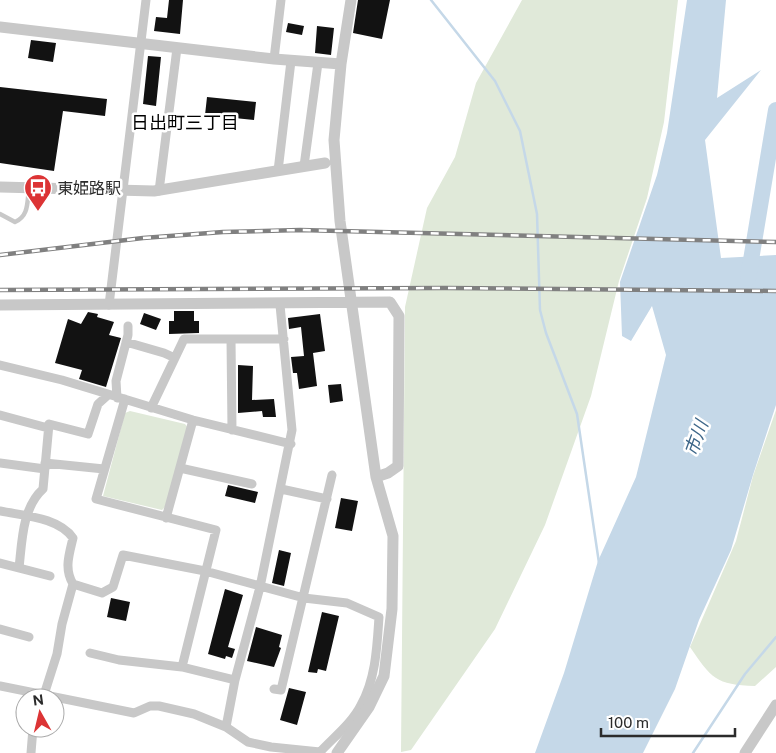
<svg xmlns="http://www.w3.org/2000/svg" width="776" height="753" viewBox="0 0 776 753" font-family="'Public Sans','Noto Sans JP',sans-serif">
  <rect width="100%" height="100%" fill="#fff"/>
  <!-- green -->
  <path fill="#e0e9d9" d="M522 0H678L664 122 647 198 619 281 591 396 545 525 495 629 411 750 401 752 405 307 427 208 455 157 476 83Z
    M776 410V667L755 686C716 685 711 678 690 647L736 541 753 476Z
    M130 411 185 424 188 428 165 507 162 510 103 496 125 413Z"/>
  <!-- water -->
  <path fill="#c5d8e8" d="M687 0H726L717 98 761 70 705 140 721 258 776 255V405L753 475 731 550 699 620 675 689 643 753H535L564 673 598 561 636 477 666 355 652 306 631 341 622 336 620 282 657 175 667 133Z"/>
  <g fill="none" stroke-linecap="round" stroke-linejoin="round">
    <!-- stream -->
    <path stroke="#c5d8e8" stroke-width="2.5" d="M431 0 495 81 520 131 537 214 540 310 546 333 577 414 599 563
      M693 753 745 674 776 637"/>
    <!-- river -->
    <path stroke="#c5d8e8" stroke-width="16" d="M748 278 776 110"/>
  </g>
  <!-- building -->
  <path fill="#121212" d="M169 0H183L180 34 154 31 156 17 167 18Z
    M358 0H390L382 39 353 33Z
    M288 23 304 26 302 35 286 32Z
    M317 26 334 28 331 55 315 53Z
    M31 40 56 43 53 62 28 58Z
    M148 56 161 57 156 106 143 104Z
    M0 87 107 99 105 116 63 111 54 171 0 163Z
    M207 97 256 102 254 120 205 115Z
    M174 311H194V321H199V333L169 334V321H174Z
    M88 312 98 314 97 317 114 322 109 335 121 338 106 387 79 379 82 370 55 363 68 319 81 324Z
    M144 313 161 319 156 330 140 324Z
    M320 314 325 351 313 353 317 386 299 389 297 373H293L291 357 304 356 301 327 289 329 288 318Z
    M238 365 253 366 252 400 274 399 276 417H263L262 411 238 413Z
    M341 384 343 401 330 403 328 385Z
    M228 485 258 492 255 503 225 496Z
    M341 498 358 501 352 531 335 528Z
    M279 550 291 553 284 586 272 583Z
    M225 589 243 595 228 647 235 649 232 658 226 656 225 659 208 654Z
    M111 598 130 602 126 621 107 617Z
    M322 612 339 616 326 671 318 669 317 673 308 672Z
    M256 627 282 635 279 647 281 648 274 667 247 661Z
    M289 688 306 692 297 725 280 720Z"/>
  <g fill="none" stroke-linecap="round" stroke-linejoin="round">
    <!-- service -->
    <path stroke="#c8c8c8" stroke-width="4.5" d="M0 214 15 222C29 216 27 202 29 189"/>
    <!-- minor -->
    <path stroke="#c8c8c8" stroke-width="9" d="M274 59 281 0
      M304 166 318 63
      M278 171 291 61
      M159 191 177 48
      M109 305 146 0
      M231 339 232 430
      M126 342 164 353 175 358
      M0 365 62 380 193 420 291 444
      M117 398 116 381 128 335V326
      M125 399 96 499 216 530 182 667
      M151 408 184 339H284
      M0 415 48 428
      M0 463 45 469
      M45 463 104 469
      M180 468 252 484
      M281 489 327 499
      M0 511C24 516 58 517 73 538 69 555 64 569 73 584L102 593 113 587 123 555 205 571 304 598 347 603 379 617C377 646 376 678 361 705 352 723 334 737 320 752L271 747 248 742 226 727 194 714 159 706H150L134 713 0 686
      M166 518 193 420
      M0 563 50 576
      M19 568C22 542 22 508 43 489L49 424 88 434 98 404 108 395
      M0 629 29 637
      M90 653 119 660 182 667 235 680
      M274 689 281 690 332 475
      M43 698 57 654 62 624 73 584
      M226 727 235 680 260 587 292 430 280 305
      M31 753 33 728"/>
    <!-- tertiary -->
    <path stroke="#c8c8c8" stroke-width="11" d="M0 27 274 59 341 64
      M0 187 154 191 325 163
      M0 305 390 302 399 316 398 466 388 473 376 477
      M337 753 369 707 384 676 392 609 393 536 376 477 340 221 334 140 341 64 351 0
      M745 753 776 705"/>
    <defs>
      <path id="rail" d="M0 255 143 238 223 232 300 230 776 242
        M0 290 445 288 776 291"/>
    </defs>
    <!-- rail casing -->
    <use href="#rail" stroke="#808080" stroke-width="4.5"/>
    <!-- rail -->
    <use href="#rail" stroke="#fff" stroke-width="2.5" stroke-dasharray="8" stroke-linecap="butt"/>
  </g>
  <!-- icons -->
  <defs>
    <symbol id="bus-pin" viewBox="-11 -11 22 30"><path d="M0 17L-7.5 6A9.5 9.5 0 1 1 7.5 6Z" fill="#dc3435" stroke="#fff"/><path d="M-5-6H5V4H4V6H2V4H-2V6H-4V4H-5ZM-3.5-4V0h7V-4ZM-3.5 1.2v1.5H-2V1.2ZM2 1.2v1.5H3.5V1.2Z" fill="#fff"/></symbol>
  </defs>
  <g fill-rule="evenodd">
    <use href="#bus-pin" x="22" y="172" width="32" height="43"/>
  </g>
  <g text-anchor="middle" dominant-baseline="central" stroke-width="5" stroke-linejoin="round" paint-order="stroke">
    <!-- poi labels -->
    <g font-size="16" fill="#2b2b2b" stroke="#fff" text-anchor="start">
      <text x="57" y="188">東姫路駅</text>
    </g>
    <!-- neighbourhood labels -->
    <g font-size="18" fill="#000" stroke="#fff">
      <text x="185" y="122">日出町三丁目</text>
    </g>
    <!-- water labels -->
    <g font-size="18" font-style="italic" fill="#3e6789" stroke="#fff">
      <text transform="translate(696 438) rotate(-70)">市川</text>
    </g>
  </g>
  <!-- north arrow -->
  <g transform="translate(40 713) rotate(352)"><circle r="24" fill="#ffffff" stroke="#aaaaaa"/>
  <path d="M0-4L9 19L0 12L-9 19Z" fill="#dc3435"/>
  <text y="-8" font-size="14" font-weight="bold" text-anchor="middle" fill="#2b2b2b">N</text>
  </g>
  <!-- scale -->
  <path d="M601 728v8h134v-8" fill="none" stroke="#2b2b2b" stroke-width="2.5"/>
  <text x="608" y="728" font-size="15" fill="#2b2b2b" stroke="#ffffff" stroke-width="4" paint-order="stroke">100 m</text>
</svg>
